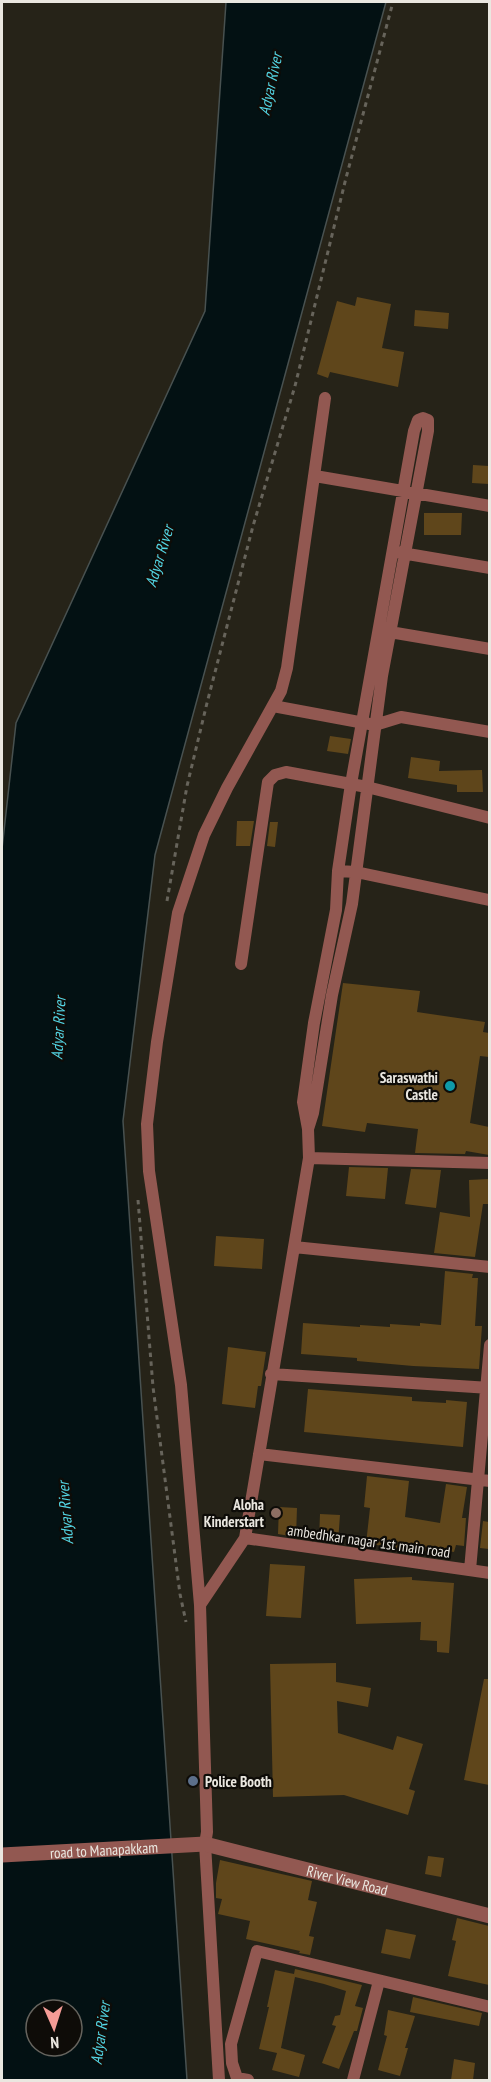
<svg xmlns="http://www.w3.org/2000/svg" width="491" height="2082" viewBox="0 0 491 2082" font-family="'PT Sans Narrow',sans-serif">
  <rect width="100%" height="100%" fill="#262318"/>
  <!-- water -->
  <path fill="#031113" stroke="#485150" stroke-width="1.5" fill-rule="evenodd" d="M226 2H386L155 855 123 1121 187 2080H2V849L16 723 205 311ZM36 2010H72V2046H36Z"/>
  <!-- building -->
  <path fill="#5f461b" d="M357 297 391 304 382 348 404 352 398 387 330 372 328 378 317 374 337 301 355 306Z
    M415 310 449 313 448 329 414 326Z
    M473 465 489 466V484L472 483Z
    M424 513H462L461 535H424Z
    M330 736 351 739 348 754 327 751Z
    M411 757 440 761 439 771 482 770 483 792H457V785L408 778Z
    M237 821H254L250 846H236Z
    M270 822H278L275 847 267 846Z
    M343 983 420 991 417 1012 485 1022 483 1032 489 1033V1057L480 1056 470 1123 489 1127V1155L466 1151 465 1154 415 1153 418 1129 367 1123 365 1132 322 1126Z
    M349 1167 388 1168 385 1199 346 1196Z
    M411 1169 441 1170 436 1208 405 1204Z
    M489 1179V1204H483L475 1257 434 1253 440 1212 470 1217 469 1180Z
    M216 1236 264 1239 262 1269 214 1266Z
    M445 1271 473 1274 472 1278H478L475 1326H482L479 1369 413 1366 357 1361V1358L301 1354 303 1323 360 1327V1325L390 1327V1324L420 1326V1323L441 1325Z
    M228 1347 266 1352 261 1386H258L255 1408 222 1404Z
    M308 1389 412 1397V1401L446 1403V1400L467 1402 463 1447 304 1432Z
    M367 1476 409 1481 405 1517 440 1523 446 1484 467 1487 462 1518H466L464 1546 456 1545 454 1552 428 1548 427 1551 402 1547V1551L385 1549 386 1546 366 1544 370 1508 364 1507Z
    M279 1507 297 1508 296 1537 278 1534Z
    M320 1514 340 1515 338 1543 319 1540Z
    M483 1521 489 1522V1549L480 1548Z
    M270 1564 305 1566 301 1618 266 1616Z
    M412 1577V1580L454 1583 449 1653 437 1652V1641L420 1640 421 1622 356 1624 354 1579Z
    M336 1663V1682L371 1688 368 1707 337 1701 338 1733 393 1750 397 1736 423 1744 409 1789 415 1791 408 1815 344 1795 273 1797 270 1664Z
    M484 1679H489V1785L464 1780Z
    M428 1856 444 1858 441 1877 425 1874Z
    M220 1860 312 1881 308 1900 317 1902 309 1936 314 1937 310 1955 299 1953 300 1951 246 1939 250 1921 218 1914 222 1899 216 1898V1883Z
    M457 1918 489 1926V1985L448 1976 456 1941 452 1940Z
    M386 1929 416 1935 410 1959 381 1953Z
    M295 1969 362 1985 355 2006 363 2008 357 2031H354L339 2069 322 2063 336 2026 332 2025 335 2016 340 2015 346 1991 324 1984 295 1977 281 2048 305 2055 299 2077 272 2070 277 2053 259 2049 269 2007H267L275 1970 294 1974Z
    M413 1997 482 2013 479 2026 410 2012Z
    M388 2010 415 2016 405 2048H408L400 2076 378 2070 387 2036 384 2035Z
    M454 2059 475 2063 473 2080H451Z"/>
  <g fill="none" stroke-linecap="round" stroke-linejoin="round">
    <!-- path -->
    <path stroke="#67645b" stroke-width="3" stroke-dasharray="4.5 4.5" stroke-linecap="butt" d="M167 901 187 786 207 703 253 526 295 386 346 178 393 2
      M138 1200 153 1387 180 1594 186 1622"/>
    <!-- minor -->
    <path stroke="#925851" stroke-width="12" d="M315 476 490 506
      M396 552 490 568
      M384 631 490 649
      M273 706 375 725 401 717 490 732
      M338 871 356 872 489 900
      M241 964 268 782 275 775 286 772 367 787 490 818
      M309 1158 490 1163
      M294 1247 490 1267
      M271 1374 490 1388
      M259 1454 490 1481
      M245 1538 490 1573
      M470 1570 490 1345
      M200 1605 181 1385 149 1171 147 1124 157 1042 178 913 204 835 227 788 281 691 287 668 325 398
      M219 2080 205 1844 207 1832 200 1605 245 1538 309 1158 308 1129 303 1102 314 1023 336 910 338 871 351 784 414 431 418 420 423 418 428 420V431L382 676 352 904 332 995 313 1113 308 1129
      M248 2080 237 2078 232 2063 231 2044 257 1951 490 2007
      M353 2080 379 1981"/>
    <!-- tertiary -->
    <path stroke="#925851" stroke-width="15" id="s1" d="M2 1855 205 1844 490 1916"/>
  </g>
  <!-- markers -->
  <circle fill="#0f9aa8" stroke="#0e0c08" stroke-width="2" cx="450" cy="1086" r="6"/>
  <circle fill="#8d6e63" stroke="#0e0c08" stroke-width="2" cx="276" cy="1513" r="6"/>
  <circle fill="#5c6f8a" stroke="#0e0c08" stroke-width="2" cx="193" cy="1781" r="6"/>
  <g text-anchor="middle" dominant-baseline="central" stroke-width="4.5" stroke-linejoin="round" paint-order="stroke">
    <!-- poi labels -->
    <g font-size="15" font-weight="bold" fill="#eae7e0" stroke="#0e0c08" text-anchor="end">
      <text x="438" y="1077">Saraswathi<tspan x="438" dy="17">Castle</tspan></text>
      <text x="264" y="1504">Aloha<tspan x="264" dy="17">Kinderstart</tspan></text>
      <text x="205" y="1781" text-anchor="start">Police Booth</text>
    </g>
    <!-- street labels -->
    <g font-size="15" fill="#eae7e0" stroke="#0e0c08">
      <text transform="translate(369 1541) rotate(8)">ambedhkar nagar 1st main road</text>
      <text stroke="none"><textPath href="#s1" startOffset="102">road to Manapakkam</textPath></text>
      <text stroke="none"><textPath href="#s1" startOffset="350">River View Road</textPath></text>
    </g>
    <!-- water labels -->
    <g font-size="16" font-style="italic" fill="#53d5e4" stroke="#0e0c08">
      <text transform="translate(270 84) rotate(-78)">Adyar River</text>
      <text transform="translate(159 556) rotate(-73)">Adyar River</text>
      <text transform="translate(58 1028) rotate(-87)">Adyar River</text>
      <text transform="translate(65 1513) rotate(-94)">Adyar River</text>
      <text transform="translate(100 2033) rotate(-82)">Adyar River</text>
    </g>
  </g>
  <!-- border -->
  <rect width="491" height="2082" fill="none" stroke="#eae7e0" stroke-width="6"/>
  <!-- north arrow -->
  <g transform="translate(54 2028) rotate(177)"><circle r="28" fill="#0e0c08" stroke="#66645e" stroke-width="1.5"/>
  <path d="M0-4.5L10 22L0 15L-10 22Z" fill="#f59c96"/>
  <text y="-9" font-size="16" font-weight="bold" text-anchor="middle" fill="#eae7e0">N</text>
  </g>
</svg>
